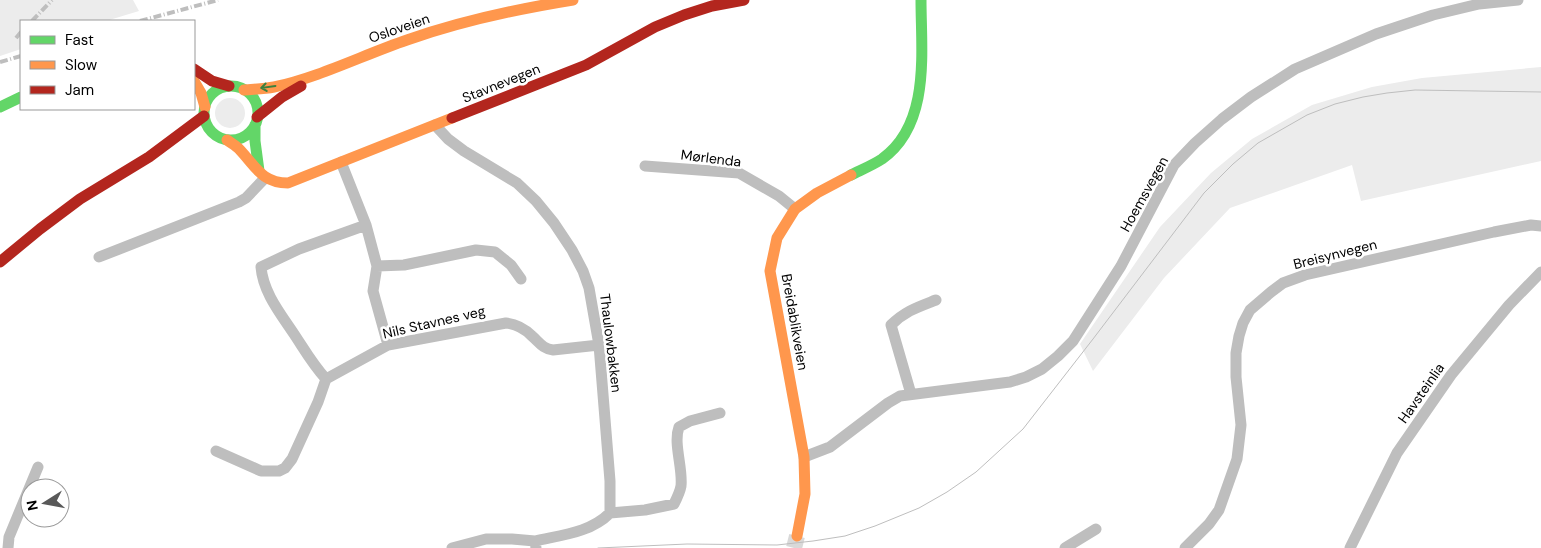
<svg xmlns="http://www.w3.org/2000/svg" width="1541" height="548" viewBox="0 0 1541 548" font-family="'DM Sans',sans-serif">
  <rect width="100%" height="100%" fill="#fff"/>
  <!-- green -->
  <path fill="#ececec" d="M0 0H133L139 11 106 21H21V49L0 56Z
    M1541 67V161L1361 201 1352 165 1230 208 1164 278 1093 371 1080 344 1160 227 1211 173 1252 139 1312 105 1372 87 1422 78Z
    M215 113a15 15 0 1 1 30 0a15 15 0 1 1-30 0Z"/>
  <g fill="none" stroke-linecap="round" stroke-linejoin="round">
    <!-- secondary-tunnel -->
    <path stroke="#d9d9d9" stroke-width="16" stroke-dasharray="16 8" stroke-linecap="butt" d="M794 548 797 536"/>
    <!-- street -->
    <path stroke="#bebebe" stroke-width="11" d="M435 125 448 139 464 151 517 183 536 201 554 223 572 250 583 271 589 288 599 345 610 481V513C590 533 561 535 535 541L536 548
      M341 162 366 225 377 266 373 291 388 345
      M645 166 739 173 779 196 795 209
      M99 257 239 202 246 198 265 178
      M377 266 404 265 476 250 495 252 511 265 521 279
      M326 379C313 365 304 349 294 334 280 313 263 292 261 267L299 249 366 225
      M911 394 891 325C905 311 918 307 936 300
      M216 451 261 471H279L285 468 292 459 318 402 326 379 388 345 506 323C516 324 525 329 532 336 539 342 543 349 553 350L599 345
      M804 457 830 447 888 403 900 396 1010 382 1026 377 1042 369 1058 356 1073 341 1121 266 1174 165 1195 143 1222 119 1251 97 1295 69 1376 34 1433 15 1479 4 1518 0
      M610 513 645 510 674 504C677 498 680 492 681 486 683 468 673 443 679 427L690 421 720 413
      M8 548 9 537 38 467
      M452 548 486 539H512L535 541
      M1065 548 1096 529
      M1185 548 1209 524 1219 510 1237 459 1241 425 1236 377V353L1239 336 1243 323 1250 310 1271 292 1283 283 1305 275 1494 232 1531 225 1541 226
      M1350 548 1397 453 1451 375 1509 305 1541 272"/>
    <!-- fast -->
    <path stroke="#63d668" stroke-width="11" d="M204 113a27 27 0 1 1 54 0a27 27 0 1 1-54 0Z
      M0 107 21 97
      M255 125V141L259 171
      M851 175C861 170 873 165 882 159 931 124 921 52 921 0"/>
    <!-- slow -->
    <path stroke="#ff974d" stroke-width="11" d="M194 81 201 93 205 107
      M244 90C254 89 264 89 274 87 320 77 363 55 407 40 461 21 517 9 573 0
      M227 140C231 143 237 146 240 150 256 167 262 183 288 183L452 118
      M797 536 805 494 804 457 770 271 777 238 795 209 817 193 851 175"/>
    <!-- jam -->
    <path stroke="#b3261e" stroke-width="11" d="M194 69 212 81 229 86
      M257 117 282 97 301 86
      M452 118 586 65 655 27 684 15 712 6 744 0
      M0 262 40 229 80 199 149 157 204 116"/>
    <!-- tram -->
    <path stroke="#bebebe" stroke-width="1" d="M598 548 687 544 777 545 813 541 845 536 875 526 919 508 947 492 976 472 1023 429 1093 339 1204 193 1233 164 1258 143 1307 115 1335 104 1363 97 1387 93 1415 90 1541 92"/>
    <!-- rail -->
    <path stroke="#bebebe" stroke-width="4" stroke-dasharray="8 2.5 1 2.5" stroke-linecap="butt" d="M32 21 52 0
      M140 21 218 0
      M16 38 21 32
      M0 62 21 56"/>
  </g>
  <!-- one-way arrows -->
  <defs><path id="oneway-shaft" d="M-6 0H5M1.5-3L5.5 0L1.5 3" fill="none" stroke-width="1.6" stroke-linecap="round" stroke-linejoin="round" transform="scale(1.25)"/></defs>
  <use stroke="#3b803e" href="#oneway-shaft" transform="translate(268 87) rotate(172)"/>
  <g text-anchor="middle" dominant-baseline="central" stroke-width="5" stroke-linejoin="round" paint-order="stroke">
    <!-- street labels -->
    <g font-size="14" fill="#000" stroke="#fff">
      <text transform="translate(399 28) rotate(-19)">Osloveien</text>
      <text transform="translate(501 83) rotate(-22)">Stavnevegen</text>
      <text transform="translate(711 158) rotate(7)">Mørlenda</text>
      <text transform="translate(1144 194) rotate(-61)">Hoemsvegen</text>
      <text transform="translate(1335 254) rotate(-14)">Breisynvegen</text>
      <text transform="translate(434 322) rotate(-13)">Nils Stavnes veg</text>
      <text transform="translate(795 322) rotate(80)">Breidablikveien</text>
      <text transform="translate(611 343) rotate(83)">Thaulowbakken</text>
      <text transform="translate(1421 393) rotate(-55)">Havsteinlia</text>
    </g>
  </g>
  <!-- legend -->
  <rect x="20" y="20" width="175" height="90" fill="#ffffff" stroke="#999999"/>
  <rect x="30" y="36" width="25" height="8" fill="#63d668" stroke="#999999"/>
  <text x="65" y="45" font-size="15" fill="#000000">Fast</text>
  <rect x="30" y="61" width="25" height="8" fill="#ff974d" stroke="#999999"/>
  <text x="65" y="70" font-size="15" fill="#000000">Slow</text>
  <rect x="30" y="86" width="25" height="8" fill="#b3261e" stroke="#999999"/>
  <text x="65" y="95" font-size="15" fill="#000000">Jam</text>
  <!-- north arrow -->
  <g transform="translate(45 503) rotate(259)"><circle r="24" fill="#ffffff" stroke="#999999"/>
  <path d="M0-4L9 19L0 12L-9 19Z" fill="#595959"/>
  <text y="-8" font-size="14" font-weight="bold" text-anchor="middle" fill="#000000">N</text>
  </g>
</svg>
